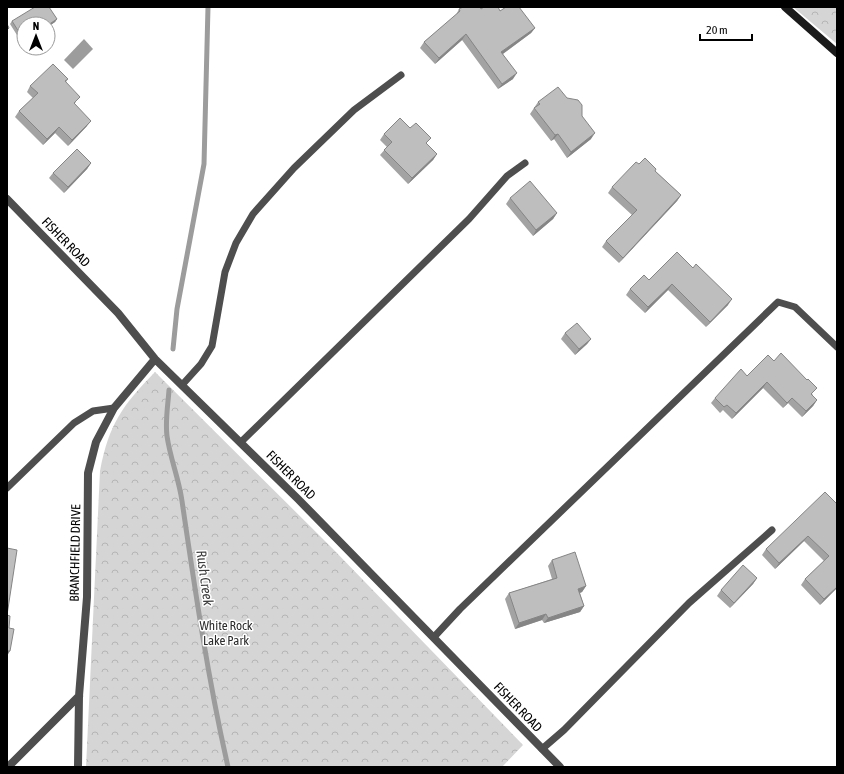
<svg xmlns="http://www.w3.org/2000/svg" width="844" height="774" viewBox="0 0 844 774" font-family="'Asap Condensed',sans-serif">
  <defs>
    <pattern id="park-crowns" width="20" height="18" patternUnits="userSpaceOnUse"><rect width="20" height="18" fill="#d5d5d5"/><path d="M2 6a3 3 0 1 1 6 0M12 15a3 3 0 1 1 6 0" fill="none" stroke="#b5b5b5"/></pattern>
  </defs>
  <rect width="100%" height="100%" fill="#fff"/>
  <!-- park -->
  <path fill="url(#park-crowns)" d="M793 7H837V44Z
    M155 372 332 548 523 745 502 767H86L100 471C109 424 122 406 155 372Z"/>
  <!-- water -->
  <path fill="#9c9c9c" d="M84 39 93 49 73 69 64 60Z"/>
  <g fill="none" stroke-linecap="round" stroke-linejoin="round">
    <!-- stream -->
    <path stroke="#9c9c9c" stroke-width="5" d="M173 349 177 309 204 164 208 7
      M169 390C168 405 165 421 167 436 170 458 179 479 182 501 195 590 208 679 228 767"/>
    <!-- lane -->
    <path stroke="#4e4e4e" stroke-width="7" d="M182 385 201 364 212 346 225 272 236 243 253 214 294 168 354 110 401 75
      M241 442 469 219 507 176 525 163
      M7 488 74 423 93 411 114 408
      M434 637 460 609 778 302 795 307 837 347
      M542 749 564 730 689 603 772 530"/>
    <!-- street -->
    <path stroke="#4e4e4e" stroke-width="8" d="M7 199 118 313 155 359 298 499 560 767
      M8 767 79 696
      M78 767 79 696 87 597 88 473 96 442 114 408 155 359"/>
    <!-- secondary -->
    <path stroke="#1b1b1b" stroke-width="8" d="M785 7 837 53"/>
  </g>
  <!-- wall -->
  <path fill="#a3a3a3" d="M459 9H481L500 11 535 28 531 33 503 54 513 79 498 89 462 40 435 64 420 48 424 42 456 15Z
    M57 19 55 22 22 43 10 24 12 21Z
    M68 79 66 82 76 102 74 104 87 126 68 146 55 133 43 145 15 117 19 111 33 98 27 92 30 86Z
    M567 98 582 116 591 139 567 158 554 139 551 141 530 114 538 102Z
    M384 134 427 144 437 154 433 160 408 184 380 155 387 147 380 140Z
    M91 163 87 169 64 193 49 178 53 173Z
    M639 164 655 171 681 195 677 201 619 263 602 247 606 241 632 215 608 193 612 187Z
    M510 198 557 213 553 219 533 236 506 204Z
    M677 252 728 305 706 327 668 290 645 313 626 295 630 289 649 280Z
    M565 333 591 339 587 344 575 355 561 339Z
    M747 376 813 394 812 395 817 400 813 406 802 417 788 403 783 408 763 388 732 419 723 410 720 413 711 403 715 398Z
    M837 504V588L820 605 801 585 805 579 824 561 804 541 775 569 762 555 766 549Z
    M552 560 586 586 582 592 580 593 584 606 580 612 544 623 542 620 515 629 505 599 509 593 552 579 548 566Z
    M757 578 753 584 730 608 717 596 721 590Z"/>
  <!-- shaded-wall -->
  <path fill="#858585" d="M57 19 55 22 48 27V25Z
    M535 28 531 33 497 58 501 52Z
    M466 34 462 40 435 64 439 58Z
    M517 73 513 79 498 89 502 84Z
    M91 121 87 126 68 146 72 140Z
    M59 127 55 133 43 145 47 139Z
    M595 133 591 139 567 158 571 152Z
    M558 134 554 139 551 141 555 135Z
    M437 154 433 160 408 184 412 178Z
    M91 163 87 169 64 193 68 187Z
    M681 195 677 201 619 263 623 258Z
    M557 213 553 219 533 236 536 230Z
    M672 284 668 290 645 313 648 307Z
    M732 299 728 305 706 327 710 322Z
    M591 339 587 344 575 355 579 349Z
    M767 382 763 388 732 419 736 413Z
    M792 398 788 403 783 408 787 403Z
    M817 400 813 406 802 417 806 411Z
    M808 536 804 541 775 569 779 563Z
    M757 578 753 584 730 608 734 603Z
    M586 586 582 592 574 595 578 589Z
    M837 587V588L820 605 824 599Z
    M584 606 580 612 544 623 548 618Z
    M546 614 542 620 515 629 519 623Z
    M7 651H10L7 656Z"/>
  <!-- building -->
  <path fill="#bebebe" stroke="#858585" d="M35 7H49L57 19 48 25V24H24V40L12 21Z
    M463 7H480L481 9 484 7H498L500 11 506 7H519L535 28 501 52 517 73 502 84 466 34 439 58 424 42 460 11 459 9Z
    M7 24 9 28 7 30Z
    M53 64 68 79 65 81 80 97 74 103 91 121 72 140 59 127 47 139 19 111 38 93 30 86Z
    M558 87 567 98 578 100 582 105V116L595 133 571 152 558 134 555 135 534 108 540 104 538 102Z
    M400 118 410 128 416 123 431 138 426 143 437 154 412 178 384 150 392 142 384 134Z
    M77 149 91 163 68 187 53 173Z
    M645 158 656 169 655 171 681 195 623 258 606 241 637 210 612 187 636 162 639 164Z
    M530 181 557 213 536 230 510 198Z
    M677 252 693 268 696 264 732 299 710 322 672 284 648 307 630 289 644 275 649 280Z
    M577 323 591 339 579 349 565 333Z
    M781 353 807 380 808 379 817 388 811 394 817 400 806 411 792 398 787 403 767 382 736 413 727 405 724 407 715 398 741 369 747 376 768 355 774 361Z
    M825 492 837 504V587L824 599 805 579 829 556 808 536 779 563 766 549Z
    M7 548 17 550 7 615Z
    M575 552 586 586 578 589 584 606 548 618 546 614 519 623 509 593 557 578 552 560Z
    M743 565 757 578 734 603 721 590Z
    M7 615 10 616 9 628 14 629 10 651H7Z"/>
  <g text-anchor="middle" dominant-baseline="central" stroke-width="3" stroke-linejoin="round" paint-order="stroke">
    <!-- street labels -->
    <g font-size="13" fill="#000" stroke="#fff">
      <text transform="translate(66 242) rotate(46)">FISHER ROAD</text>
      <text transform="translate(291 475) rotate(45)">FISHER ROAD</text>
      <text transform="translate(75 553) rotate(-89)">BRANCHFIELD DRIVE</text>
      <text transform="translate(518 707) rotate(46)">FISHER ROAD</text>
    </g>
    <!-- park labels -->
    <g font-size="13" fill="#2c2c2c" stroke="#fff">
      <text x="226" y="625">White Rock<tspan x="226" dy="15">Lake Park</tspan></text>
    </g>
    <!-- water labels -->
    <g font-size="14" font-style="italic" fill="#3d3d3d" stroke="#fff">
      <text transform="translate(205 578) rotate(82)">Rush Creek</text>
    </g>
  </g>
  <!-- border -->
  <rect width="844" height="774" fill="none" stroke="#000000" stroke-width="16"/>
  <!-- north arrow -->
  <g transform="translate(36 36)"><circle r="19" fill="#ffffff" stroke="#999999"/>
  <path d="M0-3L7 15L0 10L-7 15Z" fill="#000000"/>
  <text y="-6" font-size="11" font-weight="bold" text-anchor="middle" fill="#000000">N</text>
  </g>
  <!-- scale -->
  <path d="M700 34v6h52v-6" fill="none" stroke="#000000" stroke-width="2"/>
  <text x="706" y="34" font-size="12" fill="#000000" stroke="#ffffff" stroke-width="3" paint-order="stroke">20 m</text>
</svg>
